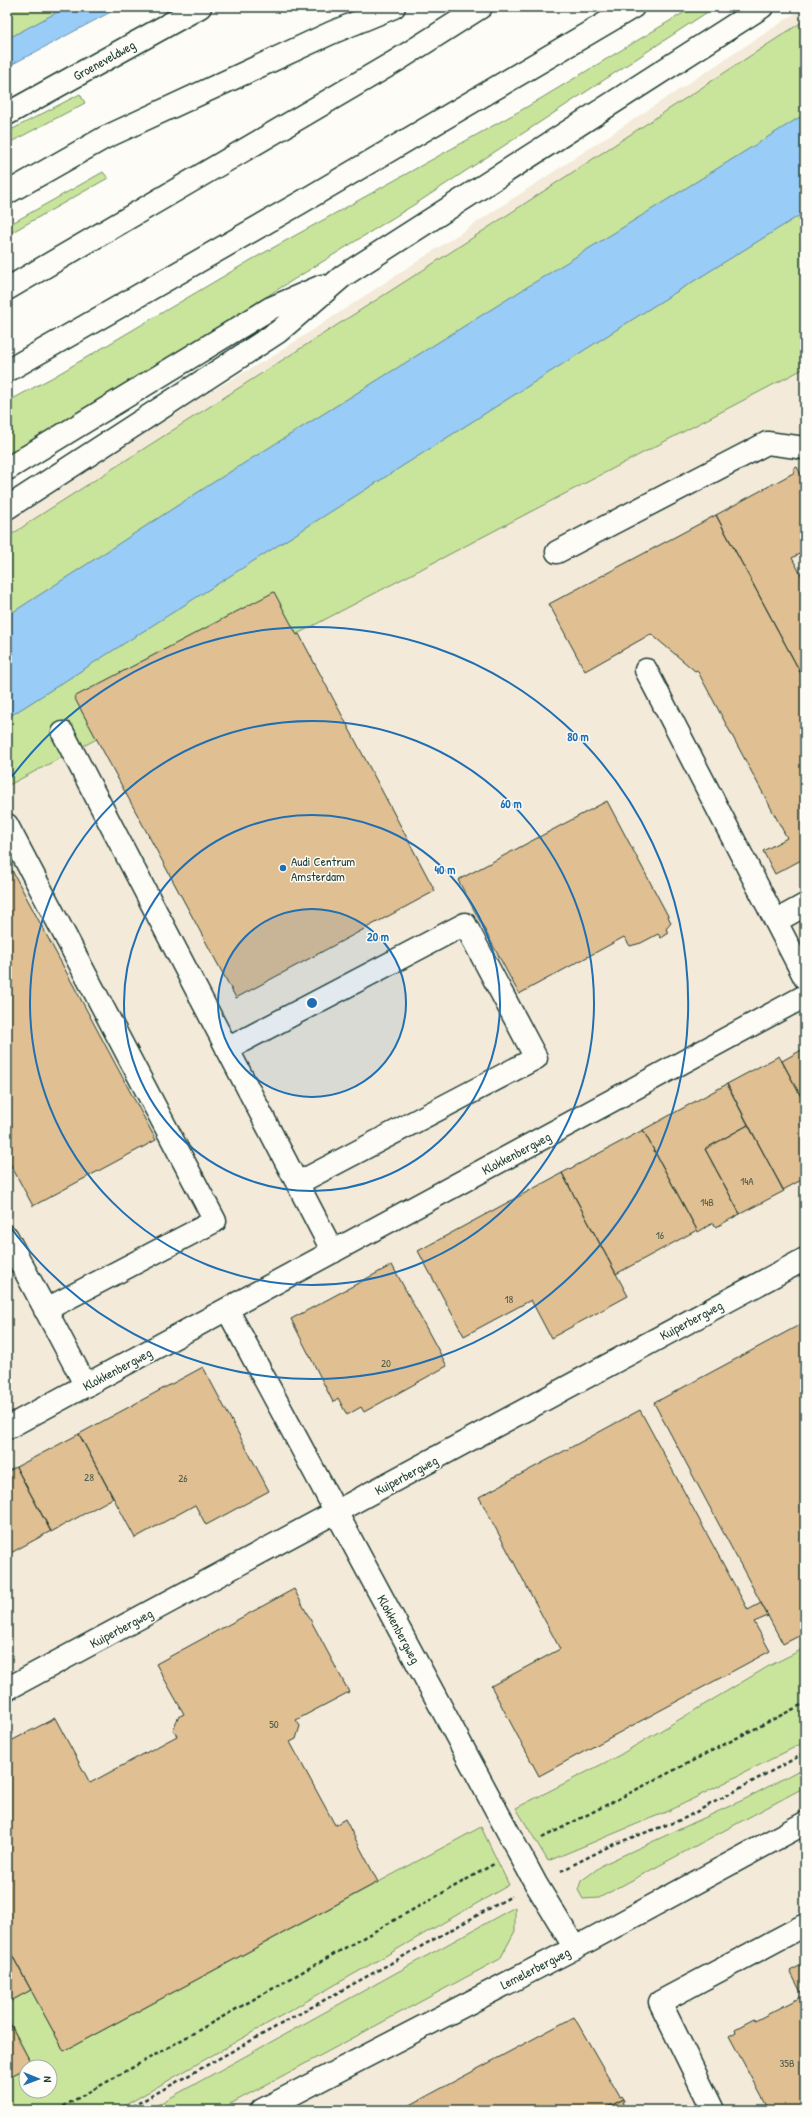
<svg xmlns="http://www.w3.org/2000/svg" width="812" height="2117" viewBox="0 0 812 2117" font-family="'Patrick Hand',sans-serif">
  <rect width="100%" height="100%" fill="#fdfcf7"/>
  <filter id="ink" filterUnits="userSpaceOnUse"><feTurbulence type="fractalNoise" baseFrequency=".025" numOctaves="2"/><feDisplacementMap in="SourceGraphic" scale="8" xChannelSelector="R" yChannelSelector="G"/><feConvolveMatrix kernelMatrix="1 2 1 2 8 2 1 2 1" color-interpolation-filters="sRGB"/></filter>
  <g filter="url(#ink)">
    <!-- built -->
    <path fill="#f4ead9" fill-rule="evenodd" d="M805 7V2110H7V507L273 356ZM26 2067H50V2091H26Z"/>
    <!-- green -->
    <path fill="#c9e49b" stroke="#749068" d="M7 7H67L7 39Z
      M693 7H715L420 201 7 458V402L55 376 251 260 525 108Z
      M805 20V114L214 482 7 616V538L34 519 434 263Z
      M80 94 85 103 7 144V132Z
      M103 172 108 178 7 235V226Z
      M805 212V368L7 786V718L652 307Z
      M805 1648V1742L673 1809 548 1861 516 1808 618 1756 769 1666Z
      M805 1767V1787L599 1898 583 1899 578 1890 581 1881 604 1864 745 1799Z
      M481 1827 509 1885 117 2110H7V2078L26 2068V2091H50V2067H28L32 2065 7 2017V2003L31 1990 64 2051Z
      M515 1907V1931L500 1959 219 2110H148Z"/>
    <!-- water -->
    <path fill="#99cdf7" stroke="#6893a9" d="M67 7H120L7 67V39Z
      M805 114V212L652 307 7 718V616L214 482Z"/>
    <!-- building -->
    <path fill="#e0bf92" stroke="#1f3d34" d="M797 467 805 482V551L792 558 805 582V681L716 515 795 472 793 469Z
      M716 515 805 681V858L775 874 763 851 787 838 697 670 695 671 651 634 585 671 549 604Z
      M274 592 297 635 299 634 435 891 236 998 74 697Z
      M607 801 667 914 671 923 666 929 669 933 661 938 658 934 641 943 630 946 624 937 519 994 458 880Z
      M7 861 156 1140 33 1206 7 1158Z
      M805 1048V1104L782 1061Z
      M779 1056 805 1104V1178L783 1190 727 1084Z
      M727 1084 748 1125 705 1149 740 1214 716 1227 713 1223 698 1232 643 1130Z
      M748 1125 784 1191 740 1214 705 1149Z
      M643 1130 697 1230 616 1274 562 1173Z
      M562 1173 628 1296 551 1338 531 1300 464 1336 418 1251Z
      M392 1265 447 1366 364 1412 361 1407 347 1415 338 1398 333 1402 291 1319Z
      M805 1322V1633L783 1644 654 1403Z
      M203 1367 269 1491 206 1525 195 1505 135 1538 79 1434Z
      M640 1410 748 1610 761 1603 768 1616 754 1622 770 1651 539 1776 491 1686 560 1649 479 1497Z
      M79 1434 113 1498 51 1532 16 1467Z
      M16 1467 51 1531 7 1555V1472Z
      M294 1589 349 1692 296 1720 300 1726 296 1739 290 1742 335 1825 345 1819 378 1882 64 2051 7 1946V1743L55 1718 90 1783 177 1736 173 1730 178 1717 184 1714 156 1664Z
      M7 1946 31 1990 7 2003Z
      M805 1963V2000L790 1971Z
      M803 1996 805 2000V2110H769L729 2036 736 2032 735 2029 754 2019 755 2021Z
      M574 2017 620 2097 622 2096 624 2099 602 2110H401Z
      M7 2018 32 2065 7 2078Z
      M624 2099 625 2101 623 2102 627 2110H602Z"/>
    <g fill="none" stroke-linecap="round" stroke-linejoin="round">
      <defs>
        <path id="minor" d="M7 114 200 7
          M557 552 767 443 805 448
          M646 670 805 978
          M63 733 333 1252
          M7 825 215 1221 45 1310
          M776 921 805 905
          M227 1049 465 924 536 1058 298 1183
          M7 1237 86 1386
          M227 1309 536 1884 575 1948
          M7 1428 805 996
          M7 1689 805 1259
          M262 2110 575 1948 805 1823
          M713 2110 660 2002 805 1925"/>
        <path id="highway" d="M7 193 104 138 331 33 394 7
          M7 289 396 61 481 7
          M7 371 300 203 633 7
          M7 469 271 308 322 286
          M7 508 278 332 343 276 762 7"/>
      </defs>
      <!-- minor casing -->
      <use href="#minor" stroke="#1f3d34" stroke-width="25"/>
      <!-- highway casing -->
      <use href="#highway" stroke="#1f3d34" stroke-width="25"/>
      <!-- path -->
      <path stroke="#1f3d34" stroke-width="2.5" stroke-dasharray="4 3" stroke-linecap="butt" d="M542 1838 805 1703
        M561 1871 614 1844 683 1819 805 1753
        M57 2110 494 1864
        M126 2110 512 1896"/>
      <!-- minor -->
      <use href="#minor" stroke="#fdfcf7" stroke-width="22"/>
      <!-- highway -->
      <use href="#highway" stroke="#fdfcf7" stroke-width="22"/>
    </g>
  </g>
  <!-- distance rings -->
  <circle cx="312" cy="1003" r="94" fill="#1f6fb2" fill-opacity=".12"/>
  <g fill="none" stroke="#1f6fb2" stroke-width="2">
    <circle cx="312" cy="1003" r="94"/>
    <circle cx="312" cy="1003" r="188"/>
    <circle cx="312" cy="1003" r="282"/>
    <path d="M8 782A376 376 0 1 1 8 1224"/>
  </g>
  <!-- markers -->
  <circle fill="#1f6fb2" stroke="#fdfcf7" stroke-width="1.5" cx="283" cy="868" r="4"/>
  <g text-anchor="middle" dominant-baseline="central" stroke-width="3" stroke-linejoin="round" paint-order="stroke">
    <!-- number labels -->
    <g font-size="11" fill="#4f5e4c">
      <text x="747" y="1181">14A</text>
      <text x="707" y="1202">14B</text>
      <text x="660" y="1235">16</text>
      <text x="509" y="1299">18</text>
      <text x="386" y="1363">20</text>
      <text x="89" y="1477">28</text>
      <text x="183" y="1478">26</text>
      <text x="274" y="1724">50</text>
      <text x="787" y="2063">35B</text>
    </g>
    <!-- street labels -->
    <g font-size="13" fill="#1f3d34" stroke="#fdfcf7">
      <text transform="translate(104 60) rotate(-29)">Groeneveldweg</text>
      <text transform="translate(516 1153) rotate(-28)">Klokkenbergweg</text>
      <text transform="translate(691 1320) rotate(-28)">Kuiperbergweg</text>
      <text transform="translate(117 1369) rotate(-28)">Klokkenbergweg</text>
      <text transform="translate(406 1475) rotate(-28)">Kuiperbergweg</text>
      <text transform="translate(121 1628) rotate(-28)">Kuiperbergweg</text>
      <text transform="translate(399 1629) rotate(62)">Klokkenbergweg</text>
      <text transform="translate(535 1968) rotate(-27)">Lemelerbergweg</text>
    </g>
    <!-- poi labels -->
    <g font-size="13" fill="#1f3d34" stroke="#fdfcf7" text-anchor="start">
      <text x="291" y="861">Audi Centrum<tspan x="291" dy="15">Amsterdam</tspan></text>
    </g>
  </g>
  <circle cx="312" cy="1003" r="6" fill="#1f6fb2" stroke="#fdfcf7" stroke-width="2"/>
  <g font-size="12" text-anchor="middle" font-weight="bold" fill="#1f6fb2" stroke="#fdfcf7" stroke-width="3" stroke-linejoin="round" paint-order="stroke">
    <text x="578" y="741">80 m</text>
    <text x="511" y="808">60 m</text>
    <text x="445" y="874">40 m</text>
    <text x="378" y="941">20 m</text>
  </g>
  <!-- margin -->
  <rect width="812" height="2117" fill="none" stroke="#fdfcf7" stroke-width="24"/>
  <rect x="12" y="12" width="788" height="2093" fill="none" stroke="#1f3d34" stroke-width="1.5" filter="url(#ink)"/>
  <!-- north arrow -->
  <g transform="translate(38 2079) rotate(91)"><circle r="19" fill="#fdfcf7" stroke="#a4b0a9"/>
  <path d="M0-3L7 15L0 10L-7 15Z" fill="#1f6fb2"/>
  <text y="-6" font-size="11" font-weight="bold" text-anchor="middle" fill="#1f3d34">N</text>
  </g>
</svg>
